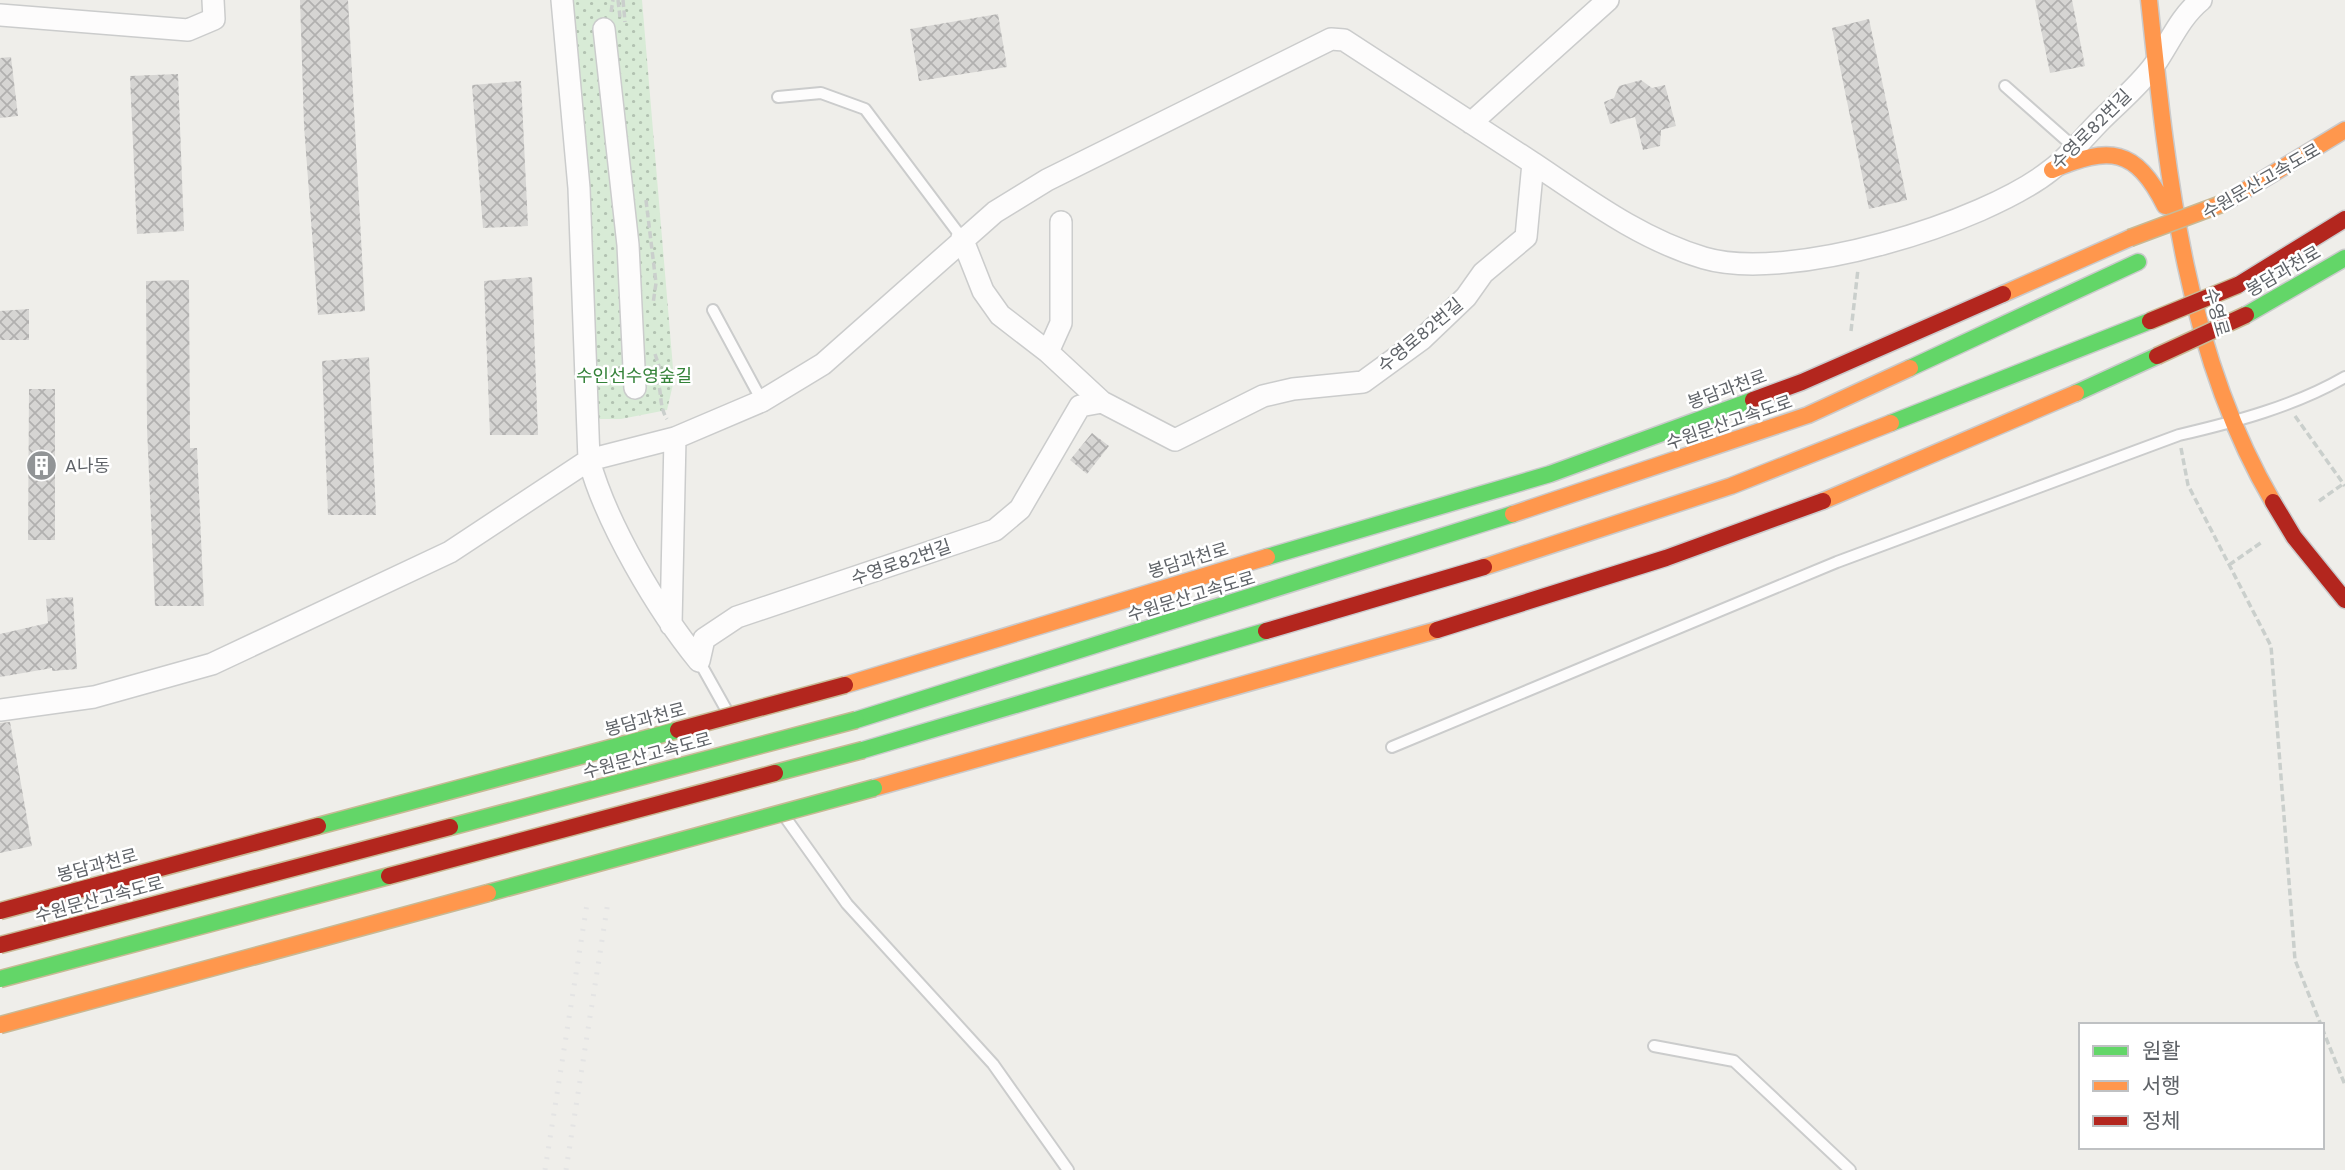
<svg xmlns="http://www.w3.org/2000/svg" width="2345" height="1170" viewBox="0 0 2345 1170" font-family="'Work Sans','Noto Sans KR',sans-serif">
  <defs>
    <pattern id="grass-dots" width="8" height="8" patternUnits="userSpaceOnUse" patternTransform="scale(1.75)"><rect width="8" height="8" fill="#d8ebd6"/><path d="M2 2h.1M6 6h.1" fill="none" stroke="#b2c2b1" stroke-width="1.8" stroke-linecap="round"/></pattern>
    <pattern id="building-cross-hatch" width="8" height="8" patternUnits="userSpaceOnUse" patternTransform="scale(1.75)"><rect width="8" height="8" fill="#d6d5d3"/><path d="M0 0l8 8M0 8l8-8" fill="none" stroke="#b1b0af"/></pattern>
  </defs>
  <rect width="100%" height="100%" fill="#efeeea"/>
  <!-- grass -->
  <path fill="url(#grass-dots)" d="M564 0H642L674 380 667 410 621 419H596Z"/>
  <!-- building -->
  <path fill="url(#building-cross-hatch)" d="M300 0H348L365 311 318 315 304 125Z
    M2035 0H2072L2085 66 2050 73Z
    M998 14 1007 67 919 81 910 29Z
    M1869 19 1907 200 1869 209 1832 28Z
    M11 57 18 116 0 118V58Z
    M178 74 184 231 137 234 130 76Z
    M1641 80 1652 88 1665 85 1676 126 1661 130 1660 146 1643 150 1635 117 1610 124 1604 102 1614 98 1619 86Z
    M521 81 528 226 483 228 472 85Z
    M532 277 538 435H490L484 281Z
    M189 280 190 448H197L204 606H155L147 429 146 281Z
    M29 309V340H0V311Z
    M369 357 376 515H328L322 361Z
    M29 389H55V540H28Z
    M1092 433 1109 446 1087 474 1070 460Z
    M73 597 77 669 52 671V668L0 677V634L48 623 46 599Z
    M10 722 32 846 0 853V723Z"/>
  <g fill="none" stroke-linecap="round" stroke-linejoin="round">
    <defs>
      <path id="lane" d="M2005 86 2074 147
        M778 97 821 93 865 109 962 238
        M713 310 762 401
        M699 661 727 711
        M1392 747 1837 562 2179 435C2235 422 2295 406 2345 377
        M785 817 847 904 993 1064 1068 1170
        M1654 1046 1734 1061 1850 1170"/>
      <path id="street" d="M0 15 188 30 214 19 213 0
        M604 29 628 245 635 388
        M1471 123 1608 0
        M1533 163 1344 40 1331 39 1047 180 995 212 823 364 762 401 675 438 589 460C606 523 658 611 699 661L704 639 737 617 995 530 1020 509 1080 406 1102 402 1175 440 1263 396 1293 389 1363 382 1422 339 1466 297 1483 273 1526 237 1533 163C1587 199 1640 239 1704 258 1788 283 1983 224 2051 170 2069 157 2084 137 2100 121 2118 103 2140 85 2155 64 2170 42 2180 17 2201 0
        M962 238 983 291 1000 315 1048 352 1102 402
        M1048 352 1061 323V222
        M671 625 675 438
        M0 710 94 697 212 664 450 552 589 460 579 188 562 0"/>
      <path id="fast" d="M2246 315 2345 258
        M1910 368 2138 262
        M2076 393 2157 356
        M1891 423 2150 321
        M1267 557 1550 474 1753 400
        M856 720 1513 514
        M863 750 1266 631"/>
      <path id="slow" d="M2149 0C2167 171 2184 351 2273 502
        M2052 170C2110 146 2135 147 2165 206
        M2224 203 2345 130
        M2003 294 2130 238
        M1823 501 2076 393
        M1513 514 1808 415 1910 368
        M1484 567 1731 486 1891 423
        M845 685 1267 557
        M874 788 1437 630"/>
      <path id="jam" d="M2238 285 2345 219
        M1753 400 1802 382 2003 294
        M2273 502 2294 537 2345 600
        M1437 630 1666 558 1823 501
        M1266 631 1484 567"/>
    </defs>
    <!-- lane casing -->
    <use href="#lane" stroke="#cbcccc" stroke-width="14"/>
    <!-- street casing -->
    <use href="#street" stroke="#cbcccc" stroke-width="24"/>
    <!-- fast casing -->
    <use href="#fast" stroke="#cacacb" stroke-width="19"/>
    <!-- slow casing -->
    <use href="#slow" stroke="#cacacb" stroke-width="19"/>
    <!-- jam casing -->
    <use href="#jam" stroke="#cacacb" stroke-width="19"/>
    <!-- path -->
    <path stroke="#cacfcc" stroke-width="3.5" stroke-dasharray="7 3.5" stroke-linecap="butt" d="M618 0 620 17
      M623 0 625 22
      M611 12 613 0
      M646 200 656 283 653 304
      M1851 331 1858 269
      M655 354 659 366 656 377
      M656 378C663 391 658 405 667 419
      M2295 416 2345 486
      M2181 448 2188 485 2271 646 2295 960 2321 1025
      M2319 501 2343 484
      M2229 565 2262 542
      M2322 1028 2345 1085"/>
    <!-- lane -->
    <use href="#lane" stroke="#fdfcfc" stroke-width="10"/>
    <!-- street -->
    <use href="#street" stroke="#fdfcfc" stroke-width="21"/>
    <!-- fast -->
    <use href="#fast" stroke="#63d668" stroke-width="16"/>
    <!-- slow -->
    <use href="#slow" stroke="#ff974d" stroke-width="16"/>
    <!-- jam -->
    <use href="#jam" stroke="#b3261e" stroke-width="16"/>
    <!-- rail -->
    <path stroke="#e4e4e4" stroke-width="5" stroke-dasharray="2 9" stroke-linecap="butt" d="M545 1170 587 904
      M566 1170 608 902"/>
    <defs>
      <path id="fast-bridge" d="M775 773 863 750
        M318 826 678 730
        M450 827 856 720
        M488 893 874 788
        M0 979 389 876"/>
      <path id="slow-bridge" d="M2130 238 2224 203
        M0 1025 488 893"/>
      <path id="jam-bridge" d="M2150 321 2238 285
        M2157 356 2246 315
        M678 730 845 685
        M389 876 775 773
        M0 911 318 826
        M0 945 450 827"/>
    </defs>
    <!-- fast-bridge casing -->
    <use href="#fast-bridge" stroke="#c8b996" stroke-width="19" stroke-linecap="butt"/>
    <!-- slow-bridge casing -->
    <use href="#slow-bridge" stroke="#c8b996" stroke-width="19" stroke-linecap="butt"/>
    <!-- jam-bridge casing -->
    <use href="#jam-bridge" stroke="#c8b996" stroke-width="19" stroke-linecap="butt"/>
    <!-- fast-bridge -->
    <use href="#fast-bridge" stroke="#63d668" stroke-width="16"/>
    <!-- slow-bridge -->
    <use href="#slow-bridge" stroke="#ff974d" stroke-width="16"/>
    <!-- jam-bridge -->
    <use href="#jam-bridge" stroke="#b3261e" stroke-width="16"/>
  </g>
  <!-- icons -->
  <defs>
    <symbol id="building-disc" viewBox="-11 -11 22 22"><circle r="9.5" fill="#919496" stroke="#fff"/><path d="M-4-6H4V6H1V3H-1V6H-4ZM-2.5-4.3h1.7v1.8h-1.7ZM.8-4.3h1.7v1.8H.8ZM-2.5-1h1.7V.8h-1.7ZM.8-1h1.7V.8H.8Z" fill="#fff"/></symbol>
  </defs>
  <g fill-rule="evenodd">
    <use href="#building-disc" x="24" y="448" width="35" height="35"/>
  </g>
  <g text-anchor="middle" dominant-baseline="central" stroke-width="5" stroke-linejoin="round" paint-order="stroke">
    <!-- street labels -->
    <g font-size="18" fill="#5f6368" stroke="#fff">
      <text transform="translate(2091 129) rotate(-45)">수영로82번길</text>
      <text transform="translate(2261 181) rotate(-30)">수원문산고속도로</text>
      <text transform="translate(2283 271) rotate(-30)">봉담과천로</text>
      <text transform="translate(2217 312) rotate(74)">수영로</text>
      <text transform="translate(1420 335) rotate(-40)">수영로82번길</text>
      <text transform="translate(1727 389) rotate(-20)">봉담과천로</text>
      <text transform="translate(1729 422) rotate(-19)">수원문산고속도로</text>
      <text transform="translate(1188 560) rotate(-17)">봉담과천로</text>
      <text transform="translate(901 562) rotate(-19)">수영로82번길</text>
      <text transform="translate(1191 596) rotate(-17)">수원문산고속도로</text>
      <text transform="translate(645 719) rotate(-15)">봉담과천로</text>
      <text transform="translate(647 755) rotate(-15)">수원문산고속도로</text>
      <text transform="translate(97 865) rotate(-15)">봉담과천로</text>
      <text transform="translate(99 899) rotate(-15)">수원문산고속도로</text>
    </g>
    <!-- park labels -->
    <g font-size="18" fill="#348238" stroke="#fff">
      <text x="634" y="375">수인선수영숲길</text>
    </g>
    <!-- poi labels -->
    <g font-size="18" fill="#5f6368" stroke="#fff" text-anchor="start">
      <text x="65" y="465">A나동</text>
    </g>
  </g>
  <!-- legend -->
  <rect x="2079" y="1023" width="245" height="126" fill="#ffffff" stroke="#bfc1c3" stroke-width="2"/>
  <rect x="2093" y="1046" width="35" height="10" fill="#63d668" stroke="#bfc1c3" stroke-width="2"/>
  <text x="2142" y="1058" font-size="21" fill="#5f6368">원활</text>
  <rect x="2093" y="1081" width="35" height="10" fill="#ff974d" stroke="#bfc1c3" stroke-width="2"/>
  <text x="2142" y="1093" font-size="21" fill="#5f6368">서행</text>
  <rect x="2093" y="1116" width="35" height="10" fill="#b3261e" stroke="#bfc1c3" stroke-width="2"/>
  <text x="2142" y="1128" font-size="21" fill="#5f6368">정체</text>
</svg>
